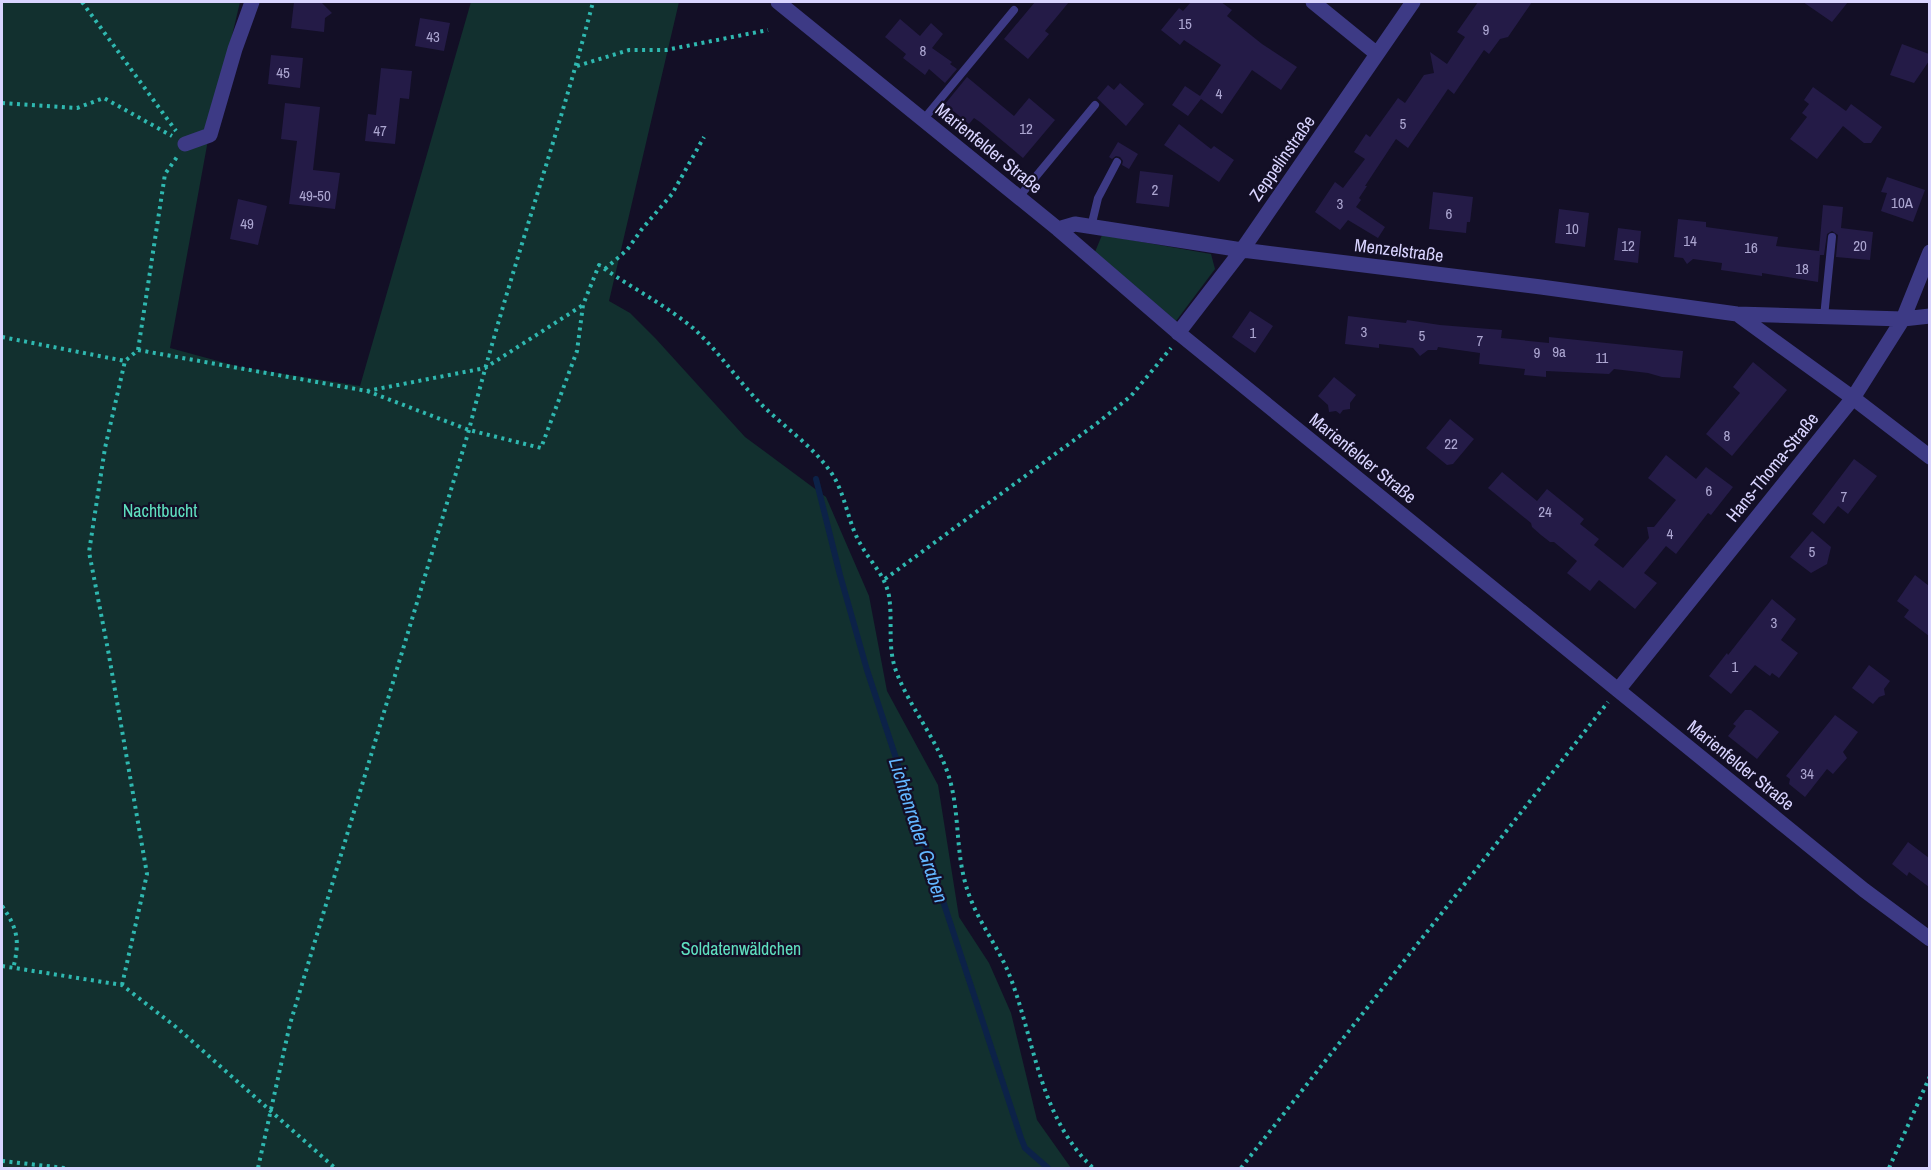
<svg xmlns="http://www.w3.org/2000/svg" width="1931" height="1170" viewBox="0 0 1931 1170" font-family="'Archivo Narrow',sans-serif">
  <rect width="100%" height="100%" fill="#130f26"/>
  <!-- green -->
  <path fill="#12302f" d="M2 2H240L210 129 170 348 240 367 360 386 471 2H679L609 301 630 313 656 339 745 437 826 497 869 596 887 691 938 785 959 917 989 963 1011 1013 1037 1120 1071 1168H2Z
    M1102 235 1211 254 1215 269 1176 321 1095 252Z"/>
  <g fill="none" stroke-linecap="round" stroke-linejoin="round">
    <!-- stream -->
    <path stroke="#0c2248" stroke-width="6" d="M816 479 840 575 867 670 1021 1138 1025 1148 1048 1168"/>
  </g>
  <!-- building -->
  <path fill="#241b47" d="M294 2H321L332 13 325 18 324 32 291 28Z
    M1035 2H1069L1045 31 1049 34 1028 59 1004 39Z
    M1191 2H1221L1232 10 1227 16 1262 44 1297 67 1281 90 1252 70 1222 114 1201 99 1188 116 1172 105 1185 86 1200 96 1221 65 1184 40 1180 45 1161 30 1179 8 1183 11Z
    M1478 2H1532L1508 37 1500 39 1489 54 1484 50 1454 94 1448 89 1408 148 1396 139 1365 186H1367L1359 198 1361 200 1356 207 1385 227 1378 238 1348 220 1340 230 1315 212 1335 182 1343 188 1365 159 1354 152 1366 134 1370 137 1398 98 1405 103 1424 75 1434 73 1430 52 1447 64 1465 37 1457 32Z
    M1803 2H1848L1832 22Z
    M420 18 450 23 444 51 415 46Z
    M900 19 920 36 931 23 943 34 932 48 952 62 950 64 957 69 945 83 929 69 925 75 903 58 906 54 885 37Z
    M1902 44 1929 54V61L1914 83 1890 75Z
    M271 55 303 58 300 88 268 84Z
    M381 68 412 71 409 99 400 98 395 144 365 141 368 114 376 115Z
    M967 77 1014 116 1029 98 1055 120 1023 158 980 122 974 118 969 124 945 104Z
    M1120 83 1144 104 1126 126 1097 98 1108 85 1114 90Z
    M1813 87 1846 111 1851 104 1882 127 1871 143H1864L1843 126 1817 159 1790 139 1807 117 1802 113 1809 104 1804 100Z
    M285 103 320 107 313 170 340 173 335 209 289 204 297 141 281 139Z
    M1179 124 1211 149 1214 146 1234 160 1219 182 1164 145Z
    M1118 142 1138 154 1129 169 1122 165 1123 161 1120 157 1116 156 1112 159 1109 157Z
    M1140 171 1173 175 1169 207 1136 203Z
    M1887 177 1925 190 1913 222 1881 211 1887 193 1881 192Z
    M1433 192 1473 197 1470 222H1467L1466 233 1429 229Z
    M238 199 267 206 258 245 230 239Z
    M1823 205 1843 207 1841 228 1873 232 1870 260 1836 257 1838 235 1832 231 1827 234 1824 255H1820L1818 282 1762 273V276L1721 270 1722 263 1693 259 1687 264 1683 258 1674 257 1678 219 1706 222V227L1778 237 1776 246 1819 251Z
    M1559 209 1589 213 1585 247 1555 243Z
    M1618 228 1641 231 1638 263 1614 260Z
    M1250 311 1273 326 1255 353 1232 337Z
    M1348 316 1406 323 1407 320 1440 325 1502 330 1501 338 1549 343V337L1683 351 1680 378 1662 377 1648 373 1614 369 1609 374 1546 371V377L1524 375 1525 369 1479 364 1480 353 1438 347 1437 350H1428L1420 356 1413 348 1379 344V348L1345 344Z
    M1753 362 1787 390 1732 456 1706 434 1740 393 1733 387Z
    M1334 377 1356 395 1350 403V409L1343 410 1340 414 1336 411 1329 412 1328 405 1318 396Z
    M1450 419 1474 439 1453 464 1447 465 1426 448Z
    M1666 455 1696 479 1706 467 1733 487 1711 515 1708 513 1676 554 1666 546 1644 573 1657 583 1635 609 1599 580 1590 591 1567 573 1577 561 1554 542H1550L1541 535 1532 527 1531 523 1488 488 1502 472 1537 501 1547 489 1584 519 1580 524 1599 539 1594 545 1623 568 1649 538 1647 527H1654L1676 500 1648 478Z
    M1854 459 1877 476 1848 514 1838 506 1824 524 1812 514Z
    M1812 531 1831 547 1827 564 1811 573 1790 557Z
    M1915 575 1929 586V636L1904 617 1909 610 1897 601Z
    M1772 599 1796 619 1781 640 1798 653 1779 678 1772 673 1770 676 1755 665 1731 694 1709 676 1727 653 1728 655Z
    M1869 665 1890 681 1884 689 1885 695 1879 697 1873 704 1852 688Z
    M1745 710H1751L1779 732 1757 759 1728 736 1736 726 1733 724Z
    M1835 715 1858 732 1843 752 1847 758 1833 774 1827 769 1805 797 1789 784 1790 779 1786 776Z
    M1908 842 1929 858V887L1909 872 1907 876 1892 864Z"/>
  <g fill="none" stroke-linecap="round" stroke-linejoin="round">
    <!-- path -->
    <path stroke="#2fb8b0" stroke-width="4" stroke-dasharray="3 4.5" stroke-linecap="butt" d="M82 2 176 131
      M577 66 629 50H666L768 30
      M2 103 77 108 104 98 172 136
      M605 269 627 250 642 229 672 194 704 137
      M2 337 125 361
      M138 350 367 391 485 368 583 305
      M367 391 469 430 541 448 577 351 583 305 599 265C630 287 664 304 693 328 719 351 739 383 765 408 786 428 813 447 830 471 846 493 847 522 861 545 871 563 885 575 889 596 893 622 887 646 896 671 909 706 934 735 947 771 960 807 955 845 965 882 975 920 998 944 1011 979 1035 1043 1040 1118 1093 1168
      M885 579 1096 424 1131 396 1171 348
      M2 906C18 929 20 941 13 969
      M2 966 122 985 176 1027 335 1168
      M122 985 147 874 108 650 89 552 105 448 125 361 138 350 165 174 177 157
      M2 1161 65 1168
      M258 1168 290 1024 469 430C505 286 556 145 593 2
      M1241 1168 1608 702
      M1889 1168 1930 1076"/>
    <!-- lane -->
    <path stroke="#3d3a85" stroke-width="8" d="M923 120 1014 10
      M1019 197 1095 105
      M1091 227 1098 198 1117 162
      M1824 317 1832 237"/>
    <!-- street -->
    <path stroke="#3d3a85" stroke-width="15" d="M778 2 1058 229 1181 335 1864 890 1930 939
      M1313 2 1377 54
      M185 144 210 135 235 49 252 2
      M1058 229 1075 224 1242 250 1541 287 1737 314 1903 319 1930 316
      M1737 314 1853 398 1930 457
      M1178 333 1242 250 1413 2
      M1618 690 1853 398 1903 319 1930 252"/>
  </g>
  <g text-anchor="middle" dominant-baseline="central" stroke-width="4.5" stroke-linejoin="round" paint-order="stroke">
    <!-- number labels -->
    <g font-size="15" fill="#aca6d1">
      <text x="1185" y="23">15</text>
      <text x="1486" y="29">9</text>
      <text x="433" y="36">43</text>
      <text x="923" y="50">8</text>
      <text x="283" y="72">45</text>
      <text x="1219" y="93">4</text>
      <text x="1403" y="123">5</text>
      <text x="1026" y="128">12</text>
      <text x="380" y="130">47</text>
      <text x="1155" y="189">2</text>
      <text x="315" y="195">49-50</text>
      <text x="1902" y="202">10A</text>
      <text x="1340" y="203">3</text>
      <text x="1449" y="213">6</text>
      <text x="247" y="223">49</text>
      <text x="1572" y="228">10</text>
      <text x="1690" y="240">14</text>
      <text x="1628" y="245">12</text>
      <text x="1860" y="245">20</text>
      <text x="1751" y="247">16</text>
      <text x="1802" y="268">18</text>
      <text x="1364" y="331">3</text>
      <text x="1253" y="332">1</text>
      <text x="1422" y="335">5</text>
      <text x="1480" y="340">7</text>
      <text x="1559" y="351">9a</text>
      <text x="1537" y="352">9</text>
      <text x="1602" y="357">11</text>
      <text x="1727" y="435">8</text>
      <text x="1451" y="443">22</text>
      <text x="1709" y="490">6</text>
      <text x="1844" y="496">7</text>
      <text x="1545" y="511">24</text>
      <text x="1670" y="533">4</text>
      <text x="1812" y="551">5</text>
      <text x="1774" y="622">3</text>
      <text x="1735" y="666">1</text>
      <text x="1807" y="773">34</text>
    </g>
    <!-- street labels -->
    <g font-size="18" fill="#d9d4ff" stroke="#130f26">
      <text transform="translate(989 148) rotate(39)">Marienfelder Straße</text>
      <text transform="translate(1282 158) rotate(-55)">Zeppelinstraße</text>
      <text transform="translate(1399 250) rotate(7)">Menzelstraße</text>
      <text transform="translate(1363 458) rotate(39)">Marienfelder Straße</text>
      <text transform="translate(1772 467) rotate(-51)">Hans-Thoma-Straße</text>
      <text transform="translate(1741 765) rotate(39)">Marienfelder Straße</text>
    </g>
    <!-- park labels -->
    <g font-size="18" fill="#5fe0c0" stroke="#130f26">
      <text x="160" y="510">Nachtbucht</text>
      <text x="741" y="948">Soldatenwäldchen</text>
    </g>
    <!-- water labels -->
    <g font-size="20" font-style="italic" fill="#62b6ff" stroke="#130f26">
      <text transform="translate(919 830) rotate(72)">Lichtenrader Graben</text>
    </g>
  </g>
  <!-- border -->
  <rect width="1931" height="1170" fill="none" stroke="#d9d4ff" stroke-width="6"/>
</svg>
